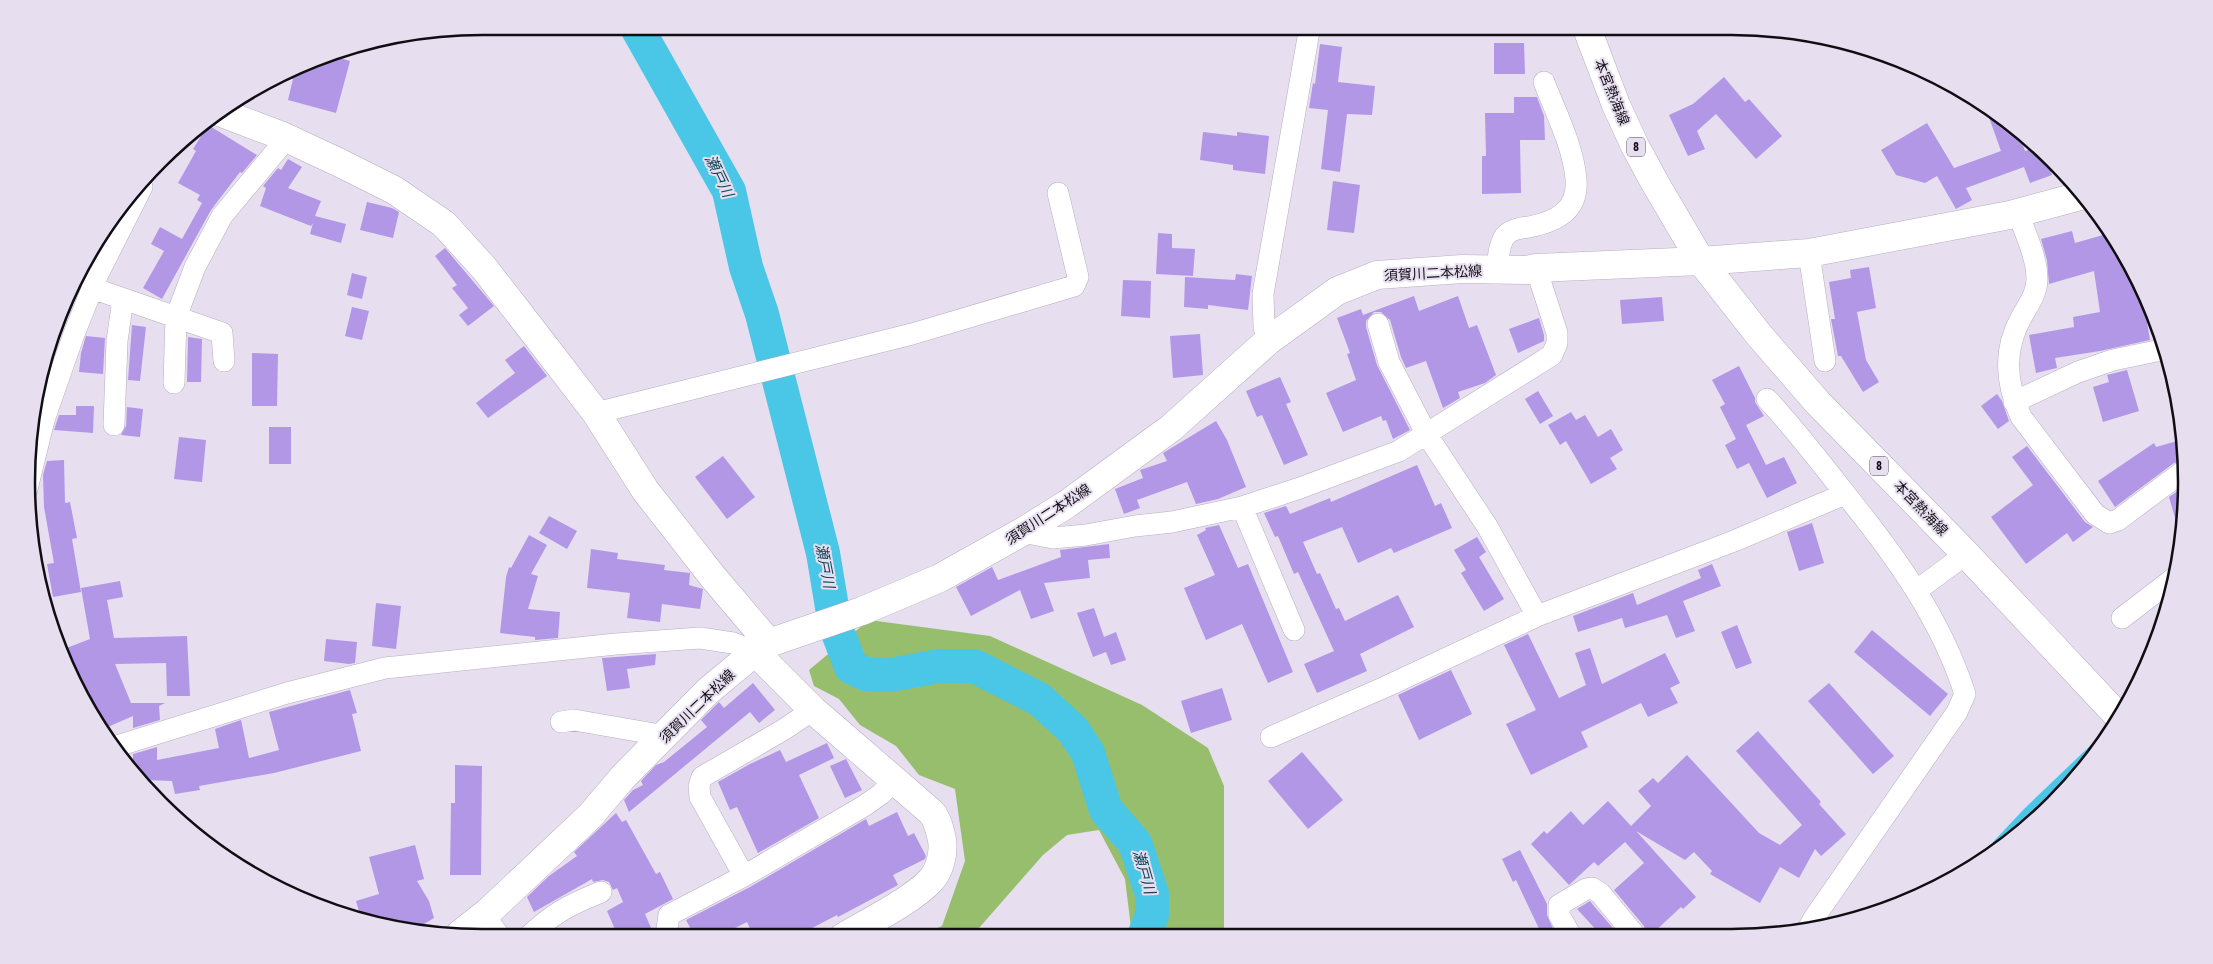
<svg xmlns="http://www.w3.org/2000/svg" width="2213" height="964" viewBox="0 0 2213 964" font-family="'Roboto Condensed','Noto Sans JP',sans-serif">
  <rect width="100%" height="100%" fill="#e7def0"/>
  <!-- forest -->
  <path fill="#97be6d" d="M869 620 990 636 1142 705 1208 748 1224 786V936H1132L1125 879 1099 830 1067 835 1043 855 972 936H920L942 926 965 861 955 789 919 775 896 746 860 725 839 699 814 686 809 670Z"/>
  <!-- water -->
  <path fill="#4ac6e7" d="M2117 720 2110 735 2031 825 1979 857 2024 809Z"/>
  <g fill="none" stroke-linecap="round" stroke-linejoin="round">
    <!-- river -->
    <path stroke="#4ac6e7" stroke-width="34" d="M636 26 729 191 746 267 762 314 823 553 835 625 851 667 866 674 890 675 939 666H974L1039 699 1073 730 1088 753 1106 810 1135 843 1152 894V915L1144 936"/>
  </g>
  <!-- building -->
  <path fill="#b297e7" d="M1494 43H1524L1525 74H1494Z
    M1320 44 1342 47 1338 82 1375 86 1372 115 1347 114 1340 172 1321 169 1328 110 1309 108 1313 83 1315 84Z
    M327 54 350 61 336 113 288 100 293 79 280 76Z
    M1724 77 1745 102 1749 99 1782 136 1756 159 1716 114 1697 131 1705 149 1688 156 1669 115 1693 104Z
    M1514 97H1537L1544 116 1545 140H1520L1521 193 1482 194V156H1486L1485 113H1514Z
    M1985 106 2017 129 2025 151 2038 147 2045 154 2052 175 2030 183 2024 167 1966 188 1972 200 1956 209 1937 176 1925 183 1896 175 1881 150 1927 123 1954 168 2001 151Z
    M208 125 257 155 242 173 240 172 211 210 162 299 143 288 164 251 151 244 160 227 182 239 202 203 197 200 200 195 178 183 196 151 193 149Z
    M1203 132 1237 136V132L1269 136 1265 174 1233 170V165L1200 160Z
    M288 159 302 167 288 188 321 201 315 216 346 224 341 243 310 234 313 223 311 226 260 206 266 188 263 186 278 168 281 170Z
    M1333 181 1360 185 1354 233 1327 230Z
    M367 202 392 208 399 212 393 238 360 230Z
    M2072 231 2075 243 2110 233 2120 248 2128 277 2137 276 2146 298H2143L2150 340 2100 351 2055 358 2057 368 2036 373 2029 335 2074 327 2073 317 2100 312 2094 271 2049 284 2047 260 2041 239Z
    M1158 233 1172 234V248L1195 249 1193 276 1156 274Z
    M445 248 494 306 468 326 459 315 468 308 452 288 457 285 435 256Z
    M1869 267 1876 308 1857 312 1866 360 1879 382 1863 392 1841 356H1838L1831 319H1835L1829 282 1851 278 1850 270Z
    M352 273 367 277 362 299 347 295Z
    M1236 274 1252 276 1248 310 1208 305V309L1184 307 1185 277 1235 280Z
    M1123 280 1151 281 1150 318 1121 316Z
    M1414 296 1419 311 1458 296 1469 328 1477 325 1496 375 1485 383 1458 392 1460 398 1443 408 1426 361 1406 368 1401 357 1390 320 1381 312H1374L1366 321V327L1377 365 1410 430 1393 439 1386 420 1383 421 1381 416 1343 432 1326 393 1356 380 1347 354 1350 353 1337 318 1361 309 1363 315Z
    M1662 297 1664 321 1622 324 1620 300Z
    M352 307 369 311 362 340 345 336Z
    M1539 318 1544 335V341L1518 353 1509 329Z
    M132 325 146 327 140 381 128 380Z
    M1200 334 1203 375 1173 378 1170 336Z
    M86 336 105 338 103 374 79 372 81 353Z
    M188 337 202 339 201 382H187Z
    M524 346 547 376 488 418 476 403 515 373 505 360Z
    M252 353 278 354 277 406H252Z
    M1739 366 1755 398V402L1764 416 1746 425 1766 465 1784 457 1797 483 1767 498 1749 463 1737 469 1725 445 1736 439 1720 407 1725 404 1712 380Z
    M2127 370 2139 411 2103 422 2093 387 2109 382 2107 375Z
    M1280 377 1291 402 1286 404 1308 455 1284 465 1262 415 1257 417 1246 391Z
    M1538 391 1553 416 1540 424 1525 399Z
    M1997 394 2002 401 2009 421 1998 429 1981 406Z
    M76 406H94L93 433 54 430 59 415H76Z
    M127 407 143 409 140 437 121 435 126 426Z
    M1571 412 1576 420 1585 415 1598 437 1611 429 1623 450 1610 458 1617 469 1591 484 1566 441 1560 445 1548 425Z
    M1216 421 1227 440 1246 487 1218 499 1196 504 1187 482 1137 500 1140 508 1124 514 1115 489 1143 478 1140 470 1167 461 1163 453Z
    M269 427H291V464H269Z
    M179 437 206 440 202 482 174 479Z
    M2184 439 2185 461 2174 463 2115 507 2098 481 2154 443 2156 447Z
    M2027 446 2085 522 2093 527 2073 542 2067 533 2026 564 1991 517 2033 485 2012 457Z
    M723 456 755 497 727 519 695 477Z
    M64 460 65 503 70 502 77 538 72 539 81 592 53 597 47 564 54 563 44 507 43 475 47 461Z
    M1417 465 1435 506 1441 503 1452 528 1394 553 1391 548 1358 563 1342 527 1303 542 1317 574 1320 573 1336 609 1339 608 1345 621 1398 595 1414 627 1360 654 1367 671 1317 693 1304 664 1334 651 1298 572 1294 574 1278 536 1275 537 1264 513 1286 506 1290 514 1330 498 1331 502Z
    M2185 486 2183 535H2180L2169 497Z
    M549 516 577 531 567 549 539 533Z
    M1812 523 1824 563 1799 571 1787 532Z
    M1219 525 1238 568 1248 564 1293 672 1268 683 1242 624 1206 640 1184 588 1215 575 1197 535 1206 530 1205 528Z
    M529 535 547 545 531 574 538 576 528 609 560 612 558 638 535 640V637L500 633 506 577 509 567 511 568Z
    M1477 537 1486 552 1479 557 1504 599 1484 611 1461 573 1466 570 1454 550Z
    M1109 544 1110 558 1088 560 1090 578 1044 583 1054 611 1031 619 1020 590 971 616 956 587 992 567 998 580 1061 557 1060 550Z
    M591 549 618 553 617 559 665 565 664 570 690 573 689 585 703 589 700 609 662 604 660 622 627 618 630 593 587 588Z
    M1712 564 1721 586 1683 601 1695 631 1676 638 1667 615 1625 628 1622 618 1578 632 1573 616 1633 593 1637 605 1701 578 1698 570Z
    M120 581 123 597 107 600 114 638 187 636 190 696H167L166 663 115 664 131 703H165L159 706 160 720 133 728V716L103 729 87 710 64 649 90 639 81 588Z
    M376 603 401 606 396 649 372 646Z
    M1094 608 1104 637 1116 632 1126 660 1111 665 1106 652 1093 657 1077 613Z
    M1737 625 1752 663 1736 669 1721 632Z
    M1872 630 1948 694 1930 716 1854 652Z
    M1528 634 1559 698 1586 685 1575 653 1590 648 1602 684 1665 653 1680 683 1670 688 1678 703 1648 717 1641 703 1581 732 1588 747 1531 775 1506 724 1536 710 1504 645Z
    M326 639 357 642 355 663 349 664 324 661Z
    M656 654 655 665 627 669 630 688 607 691 602 658Z
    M1451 670 1472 714 1419 740 1398 695Z
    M753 683 775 710 759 723 750 712 629 812 624 800 633 790 643 785 641 781 656 765 664 762 707 727 701 720 719 702 724 708Z
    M1829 683 1894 756 1873 774 1808 701Z
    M1222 688 1232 720 1191 733 1181 701Z
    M350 690 357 713 352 714 361 751 274 773 199 786 200 790 175 794 172 781 145 780 133 765V754L157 747V760L219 748 215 729 241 720 249 758 279 750 269 712Z
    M1758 731 1821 802 1819 804 1846 834 1821 856 1815 849 1799 878 1780 867 1760 903 1710 874 1712 871 1694 852 1685 860 1636 831 1696 897 1683 909 1681 907 1652 934H1646L1644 926 1614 890 1644 863 1625 842 1598 866 1594 862 1569 885 1531 844 1544 831 1547 834 1571 811 1583 825 1608 801 1631 826 1651 806 1638 791 1653 778 1658 783 1687 755 1759 833 1780 845 1802 825 1736 751Z
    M827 743 834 758 799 775 819 818 758 853 737 807 730 810 718 782 750 764 780 750 786 762Z
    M1302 752 1343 800 1308 829 1268 781Z
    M846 759 862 790 845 798 830 766Z
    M455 765 482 766 481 875H450L451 803H455Z
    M897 812 908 836 914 833 926 856 925 859 893 875 898 885 838 917 837 915 795 937H754L747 922 717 937H695L686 920 750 887 866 819 869 826Z
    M616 813 622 822 626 820 656 874 660 872 673 899 645 914 655 937H634L629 928 617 934 607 911 623 902 617 888 613 890 609 882 603 880 593 882 592 879 534 912 527 897 549 876 577 856 574 852Z
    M415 845 424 879 417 881 429 901 434 918 419 927 361 918 356 901 379 894 369 857Z
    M1520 850 1547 904V915L1554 931 1546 935H1542L1516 880 1513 882 1502 859Z
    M1590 901 1594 906 1618 934H1600L1577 909Z"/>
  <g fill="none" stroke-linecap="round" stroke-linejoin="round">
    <defs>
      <path id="street" d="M2018 213C2025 233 2037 257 2037 279 2037 294 2028 305 2021 318 2003 350 2006 384 2021 417L2095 514 2109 523 2118 520 2181 473
        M1809 253 1825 361
        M1497 270C1498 259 1499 241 1507 234 1512 229 1522 228 1529 227 1555 222 1579 211 1576 179 1573 146 1556 113 1544 82
        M92 288 222 333 224 361
        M1378 324 1389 362 1427 435 1487 526 1537 616
        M1268 341 1264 327 1263 294 1310 26
        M174 383 176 317 195 267 222 216 287 138
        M1767 399C1796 430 1821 463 1847 496 1896 557 1941 619 1965 694L1957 712 1814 918 1808 929
        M2014 402 2078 372 2113 360 2166 349
        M596 413 912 334 1074 286 1078 277 1058 193
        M114 425 117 341 123 299
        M27 489 44 420 74 334 98 274 142 187
        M1242 507 1294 630
        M1022 532 1053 538 1086 535 1135 526 1172 522 1242 507 1300 488 1399 451 1552 355 1557 343V333L1536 268
        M1916 591 1966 554
        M2122 618 2174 578
        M561 722 574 720 666 736
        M1271 737 1385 687 1537 616 1734 541 1845 494
        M117 746 287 693 385 668 616 644 700 638 733 643 755 652
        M744 876 864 806 881 794 895 780
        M484 915 501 938
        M1570 934 1559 915V905L1586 889 1592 888 1600 893 1634 934
        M669 937 667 929 669 915 744 876 700 797 699 786 702 777 783 730 813 710
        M527 938C553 913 569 905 601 892"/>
      <path id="secondary" d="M219 112 280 135 338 162 394 190 444 224 484 268 539 339 596 413 645 490 713 577 769 643
        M755 652 813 710 931 812C938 820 940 830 942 840 944 853 940 870 931 880 913 900 867 923 843 937
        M460 934 488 912 590 816 623 777 708 691 755 652 769 643 862 611 940 578 1022 532 1067 504 1171 428 1268 341 1337 291 1377 275 1462 269 1527 270 1536 268 1701 261"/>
      <path id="primary" d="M1586 26 1616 105 1635 146 1655 183 1701 261 1759 335 1818 403 1966 554 2119 717
        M1701 261 1809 253 2010 215 2084 195"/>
    </defs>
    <!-- street casing -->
    <use href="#street" stroke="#b7aebf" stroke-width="22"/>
    <!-- secondary casing -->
    <use href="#secondary" stroke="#b7aebf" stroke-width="29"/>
    <!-- primary casing -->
    <use href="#primary" stroke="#b7aebf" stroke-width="29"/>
    <!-- street -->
    <use href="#street" stroke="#fff" stroke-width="21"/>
    <!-- secondary -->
    <use href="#secondary" stroke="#fff" stroke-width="28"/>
    <!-- primary -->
    <use href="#primary" stroke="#fff" stroke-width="28"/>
  </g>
  <g text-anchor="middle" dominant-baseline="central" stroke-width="4" stroke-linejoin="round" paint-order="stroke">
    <!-- shield labels -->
    <g fill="#e7def0" stroke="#514c55" stroke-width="1">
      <rect x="1627" y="137.5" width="18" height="19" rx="4"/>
      <rect x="1870" y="456.5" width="18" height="19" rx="4"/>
    </g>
    <g font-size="12" font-weight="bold" fill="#110e13">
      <text x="1636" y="147">8</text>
      <text x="1879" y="466">8</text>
    </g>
    <!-- street labels -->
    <g font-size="14" fill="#110e13" stroke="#e7def0">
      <text transform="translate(1612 92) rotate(68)">本宮熱海線</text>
      <text transform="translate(1433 273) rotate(-3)">須賀川二本松線</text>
      <text transform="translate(1921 508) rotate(46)">本宮熱海線</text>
      <text transform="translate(1048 514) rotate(-33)">須賀川二本松線</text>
      <text transform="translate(697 706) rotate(-44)">須賀川二本松線</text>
    </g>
    <!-- water labels -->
    <g font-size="15" font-style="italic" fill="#0f4553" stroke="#e7def0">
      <text transform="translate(719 176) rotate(64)">瀬戸川</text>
      <text transform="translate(825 566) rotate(79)">瀬戸川</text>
      <text transform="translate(1144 872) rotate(74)">瀬戸川</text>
    </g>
  </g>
  <!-- crop -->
  <path d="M0 0H2213V964H0ZM482 35H1731A447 447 0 0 1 2178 482V482A447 447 0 0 1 1731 929H482A447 447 0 0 1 35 482V482A447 447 0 0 1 482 35Z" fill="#e7def0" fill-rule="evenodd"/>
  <path fill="none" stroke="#110e13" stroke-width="2.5" d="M482 35H1731A447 447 0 0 1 2178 482V482A447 447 0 0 1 1731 929H482A447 447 0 0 1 35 482V482A447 447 0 0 1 482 35Z"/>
</svg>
